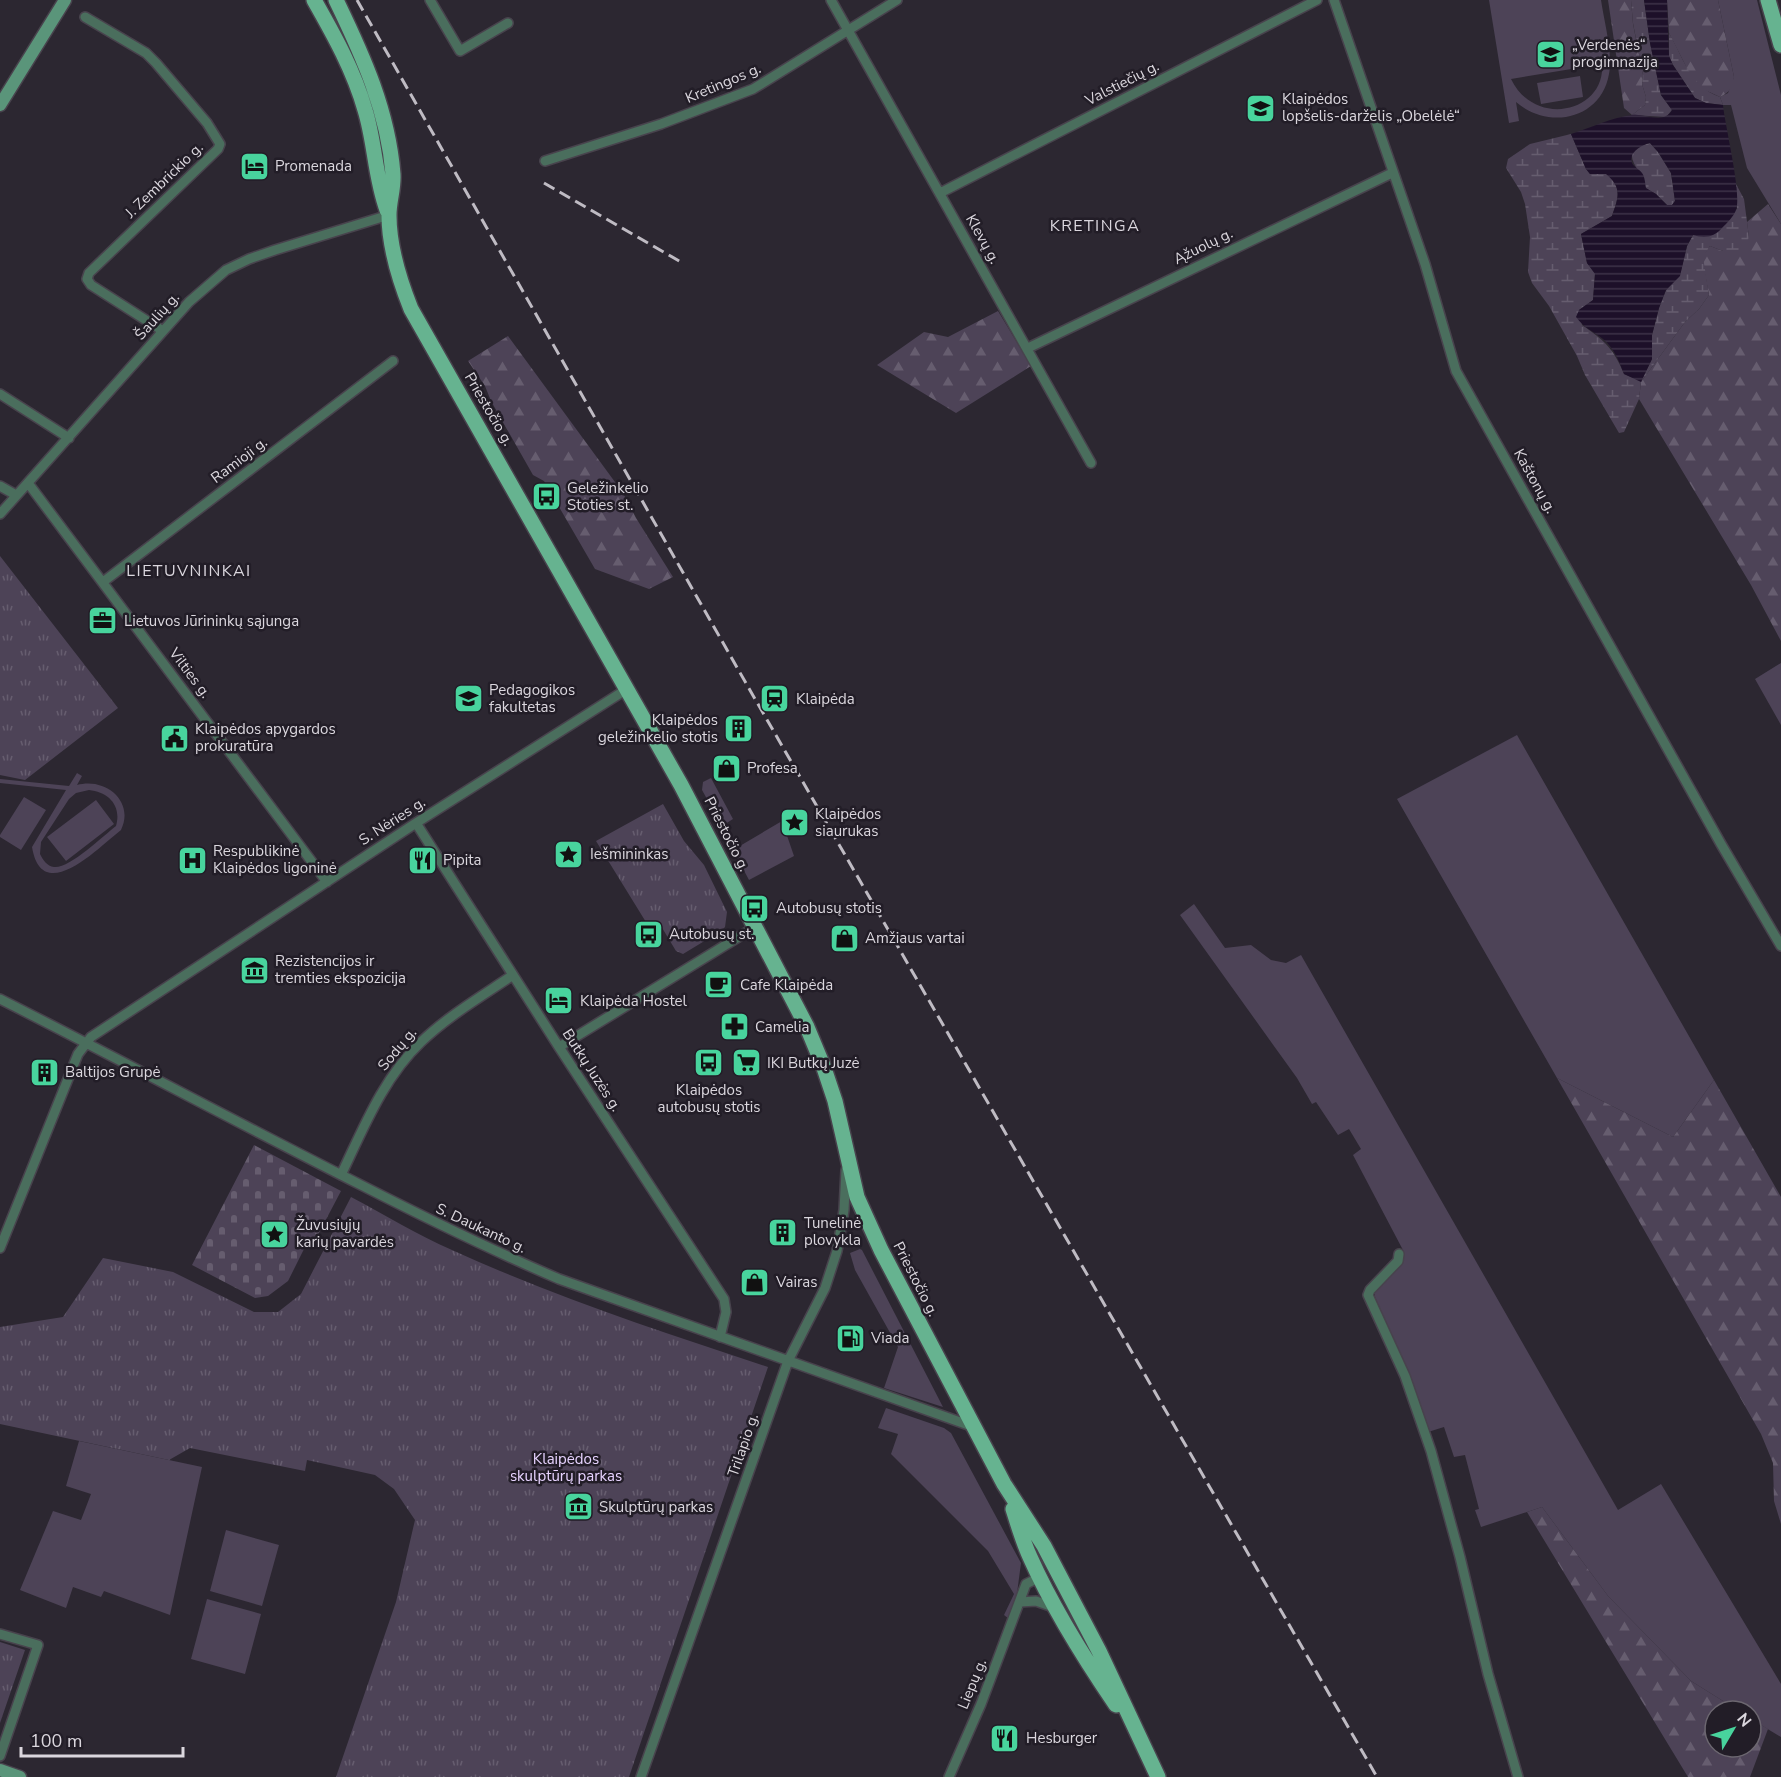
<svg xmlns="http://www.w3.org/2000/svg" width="1781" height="1777" viewBox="0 0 1781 1777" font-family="'Nunito Sans',sans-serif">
  <defs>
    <pattern id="forest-firs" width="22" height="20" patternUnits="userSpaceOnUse" patternTransform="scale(1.5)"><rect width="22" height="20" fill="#4d4357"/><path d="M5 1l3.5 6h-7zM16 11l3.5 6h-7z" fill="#665d6f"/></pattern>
    <pattern id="wetland-marsh" width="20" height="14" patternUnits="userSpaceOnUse" patternTransform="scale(1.5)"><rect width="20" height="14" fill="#4d4357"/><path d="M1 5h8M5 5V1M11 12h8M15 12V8" fill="none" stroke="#665d6f"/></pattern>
    <pattern id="cemetery-stones" width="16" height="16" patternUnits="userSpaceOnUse" patternTransform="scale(1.5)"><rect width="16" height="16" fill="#4d4357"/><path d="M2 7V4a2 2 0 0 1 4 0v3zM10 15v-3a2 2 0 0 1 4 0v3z" fill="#665d6f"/></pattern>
    <pattern id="park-tufts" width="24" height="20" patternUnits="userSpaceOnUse" patternTransform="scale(1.5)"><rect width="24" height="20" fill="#4d4357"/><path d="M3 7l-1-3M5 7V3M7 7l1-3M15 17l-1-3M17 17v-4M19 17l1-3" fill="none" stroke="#665d6f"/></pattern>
    <pattern id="water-rules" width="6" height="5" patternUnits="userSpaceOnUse" patternTransform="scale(1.5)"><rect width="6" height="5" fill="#1d1029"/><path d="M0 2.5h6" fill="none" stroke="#3d3248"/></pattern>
  </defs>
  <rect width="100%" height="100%" fill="#2c2731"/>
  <!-- grass -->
  <path fill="#4d4357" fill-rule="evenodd" d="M1489 0H1601C1604 21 1613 53 1609 74 1601 120 1548 130 1516 102L1519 121 1509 123ZM1602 64C1606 112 1535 129 1511 79Z
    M1718 0H1757L1781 95V224L1747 168 1731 105H1723L1720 97 1728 93 1734 77Z
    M1580 76 1583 97 1541 104 1537 83Z
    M1781 663V725L1755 679Z
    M1517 735 1714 1080 1673 1137 1557 1078 1397 799Z
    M77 773 82 776 77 785C105 777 135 801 121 830 99 847 42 907 32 847L66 790 0 783V779L69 786ZM89 790C108 792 122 805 116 826 103 836 69 869 54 867 47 866 43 860 40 854L41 842 69 799 76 793Z
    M711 778 733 819 722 826 702 790 703 782Z
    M24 797 46 810 21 850 0 837V835Z
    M96 800 114 824 66 861 47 837Z
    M782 821 794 856 749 880 733 850Z
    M1194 904 1225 948 1251 945 1271 960 1286 963 1301 955 1618 1510 1661 1484 1781 1684V1737L1751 1719V1711H1739L1691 1681 1608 1596 1542 1507 1481 1527 1475 1510 1479 1509 1465 1455 1454 1457 1444 1427 1428 1432 1415 1389 1375 1297V1291C1386 1280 1402 1268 1404 1252L1353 1155 1361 1149 1349 1129 1338 1135 1316 1102 1312 1104 1297 1078 1180 915Z
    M860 1249 862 1250 943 1407 884 1388 898 1347 855 1270 850 1253Z
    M886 1408 944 1428 951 1433 1021 1563 1016 1601 1009 1619 1004 1615 1014 1594 988 1551 891 1454 898 1434 878 1428Z
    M79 1441 202 1467 170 1615 104 1591 101 1597 73 1587 66 1608 20 1590 53 1511 81 1520 91 1494 66 1486Z
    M226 1530 279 1545 262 1606 210 1591Z
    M207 1599 261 1614 245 1674 191 1659Z"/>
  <!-- forest -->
  <path fill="url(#forest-firs)" d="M1608 0H1631L1633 24 1643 75 1642 84 1646 97 1645 105 1632 115 1624 108Z
    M1667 0H1718L1734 77C1732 88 1730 92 1720 97L1703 89 1691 76 1669 33Z
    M1768 204 1781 224V641L1751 585 1639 399 1641 382 1685 322 1699 309 1709 295 1702 257 1710 246 1723 251 1749 237 1747 222Z
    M998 311 1031 366 956 413 877 365 924 332 948 337Z
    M508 336 623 493 636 518 673 577 649 589 595 569 544 481 533 475 491 401 485 386 468 361Z
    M1557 1078 1673 1137 1714 1080 1781 1197V1524L1774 1501 1773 1463 1761 1434Z
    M1542 1507 1608 1596 1691 1681 1739 1711H1715V1747H1751V1719L1768 1729 1750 1777H1688L1527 1512Z"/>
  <!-- wetland -->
  <path fill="url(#wetland-marsh)" d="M1631 0H1644L1650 43 1661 95 1672 110 1666 117 1632 115 1645 105 1646 97 1642 84 1643 75 1633 23Z
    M1669 33C1684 59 1690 86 1720 97L1723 105 1706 103 1695 98 1673 65 1669 56Z
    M1571 134 1586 169 1590 174 1606 173C1623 188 1618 198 1612 216L1581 234 1587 263 1595 273 1593 300 1579 310 1582 325C1604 340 1614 349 1624 374L1641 381 1652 359V335L1659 308 1666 290 1680 275 1687 246 1693 235 1737 209 1736 184 1744 199 1749 237 1742 252 1728 257 1723 251 1710 246 1703 257 1709 295 1699 309 1685 322 1641 382 1639 399 1624 432 1619 433 1585 375 1577 356 1549 306 1532 283 1528 272 1530 237 1525 204 1521 192 1506 168 1508 159 1530 144Z
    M1650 143 1658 152 1671 173 1675 201 1672 205H1667L1656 194 1645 188C1644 170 1613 151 1650 143Z"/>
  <!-- cemetery -->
  <path fill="url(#cemetery-stones)" d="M254 1145 341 1191 311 1248 304 1249 288 1281 268 1296 255 1298 192 1265Z"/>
  <!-- park -->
  <path fill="url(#park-tufts)" d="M0 556 118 708 25 780 0 775Z
    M663 804 684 841 704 865 727 912 725 927 721 931 683 954 676 951 658 921 649 927 596 841Z
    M351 1197C385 1215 418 1235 452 1250 555 1297 662 1332 768 1367L629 1777H336L396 1602 415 1520 394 1489 375 1475 307 1460 305 1471 190 1448 169 1460 0 1424V1327L63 1317 103 1258 173 1272 254 1312H278L301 1294Z
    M0 1642 25 1650 0 1723Z"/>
  <!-- water -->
  <path fill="url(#water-rules)" fill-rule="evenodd" d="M1644 0H1667L1669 56 1673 65 1695 98 1706 103 1723 105C1725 126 1742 194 1736 210 1734 216 1727 223 1722 228 1714 237 1705 239 1693 235L1687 246 1680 276 1666 290 1659 308 1652 335V359L1641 382 1624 374C1619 361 1614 348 1603 339 1593 331 1584 328 1576 317L1579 310 1593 300 1595 274 1587 263 1581 234 1612 216C1618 198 1623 188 1606 174H1590L1586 169 1571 134C1590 128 1613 117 1632 115 1645 113 1664 125 1672 110L1661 95 1650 43ZM1650 143 1658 152 1671 173 1675 201 1672 205H1667L1656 194 1646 188C1645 183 1645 177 1642 173 1639 169 1634 167 1632 163 1628 152 1642 145 1650 143Z"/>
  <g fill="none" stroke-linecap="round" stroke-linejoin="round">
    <defs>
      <path id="minor" d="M430 0 460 51 508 23
        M831 0 1091 463
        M1334 0 1425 264 1456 371 1721 844 1781 946
        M85 17 146 53 156 63 207 123 220 144 218 149 89 273 87 279 91 285 163 331
        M545 161 661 124 753 89 897 0
        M940 193 1317 0
        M1028 348 1392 173
        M0 394 69 438
        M28 483 327 882
        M0 486 16 495
        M0 514 189 302 226 270 249 259 275 250 389 215
        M103 582 393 361
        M416 823 559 1047 724 1299 726 1312 720 1337
        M0 999C121 1060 240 1124 361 1185 426 1218 491 1250 559 1279L974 1427
        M559 1047 755 927
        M341 1175C363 1129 383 1078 421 1042 448 1016 482 996 513 975
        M0 1248 78 1054 91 1037 416 823 627 689
        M1399 1254 1398 1261 1370 1290 1368 1295 1405 1376 1431 1451 1460 1557 1488 1674 1518 1777
        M1020 1602 1036 1601 1056 1608
        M0 1634 38 1645 0 1756
        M641 1777 788 1361 825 1288 837 1251 844 1210 846 1170
        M949 1777 981 1704 1026 1584 1040 1577"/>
      <path id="secondary" d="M0 105 65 0
        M0 1770 20 1777"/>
      <path id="primary" d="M314 0C334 35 354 71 365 110 375 142 375 178 387 210
        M336 0C363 56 388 111 393 174 394 188 389 201 389 215 389 247 399 279 411 309L681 785 807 1027 824 1068 835 1101 857 1197 881 1250 1004 1484 1044 1546 1056 1569 1099 1651 1158 1777
        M1768 0 1781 45
        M1013 1509C1018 1525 1023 1542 1030 1557 1053 1609 1084 1658 1116 1705"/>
    </defs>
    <!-- minor casing -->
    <use href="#minor" stroke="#48434d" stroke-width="12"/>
    <!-- secondary casing -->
    <use href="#secondary" stroke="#48434d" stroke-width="15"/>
    <!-- primary casing -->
    <use href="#primary" stroke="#48434d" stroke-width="18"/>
    <!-- minor -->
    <use href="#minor" stroke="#4a6e5d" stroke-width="9"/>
    <!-- secondary -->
    <use href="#secondary" stroke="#5a957a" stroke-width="12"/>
    <!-- primary -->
    <use href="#primary" stroke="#66b390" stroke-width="15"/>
    <!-- rail -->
    <path stroke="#bfbbc3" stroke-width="3" stroke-dasharray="12 6" stroke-linecap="butt" d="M357 0 751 692 1377 1777
      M544 183 681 262"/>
  </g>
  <!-- icons -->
  <defs>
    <symbol id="school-square" viewBox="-11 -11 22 22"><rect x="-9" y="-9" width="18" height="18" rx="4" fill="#48d49d" stroke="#221d27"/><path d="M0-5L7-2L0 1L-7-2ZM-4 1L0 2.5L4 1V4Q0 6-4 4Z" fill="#111"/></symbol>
    <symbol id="hotel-square" viewBox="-11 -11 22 22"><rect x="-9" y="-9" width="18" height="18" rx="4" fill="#48d49d" stroke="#221d27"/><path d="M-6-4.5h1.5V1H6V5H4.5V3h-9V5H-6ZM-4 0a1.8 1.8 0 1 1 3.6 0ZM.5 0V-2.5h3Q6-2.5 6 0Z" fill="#111"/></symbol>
    <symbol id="bus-square" viewBox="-11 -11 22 22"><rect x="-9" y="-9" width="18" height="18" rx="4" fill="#48d49d" stroke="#221d27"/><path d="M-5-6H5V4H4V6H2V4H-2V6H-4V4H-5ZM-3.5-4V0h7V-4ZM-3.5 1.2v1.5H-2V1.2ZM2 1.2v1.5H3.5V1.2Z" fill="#111"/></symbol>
    <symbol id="office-square" viewBox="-11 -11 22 22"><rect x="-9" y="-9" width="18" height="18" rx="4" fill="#48d49d" stroke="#221d27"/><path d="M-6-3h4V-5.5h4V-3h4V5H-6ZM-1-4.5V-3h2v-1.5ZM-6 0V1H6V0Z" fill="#111"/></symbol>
    <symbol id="university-square" viewBox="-11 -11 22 22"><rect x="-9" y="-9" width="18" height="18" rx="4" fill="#48d49d" stroke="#221d27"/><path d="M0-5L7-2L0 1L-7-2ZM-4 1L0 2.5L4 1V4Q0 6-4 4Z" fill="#111"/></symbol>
    <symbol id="station-square" viewBox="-11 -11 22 22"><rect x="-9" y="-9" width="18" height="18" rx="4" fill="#48d49d" stroke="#221d27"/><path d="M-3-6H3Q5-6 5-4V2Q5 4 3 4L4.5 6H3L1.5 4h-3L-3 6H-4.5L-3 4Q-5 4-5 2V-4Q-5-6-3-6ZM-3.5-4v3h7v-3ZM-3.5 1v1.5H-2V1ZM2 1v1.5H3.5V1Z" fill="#111"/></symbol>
    <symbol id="building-square" viewBox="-11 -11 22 22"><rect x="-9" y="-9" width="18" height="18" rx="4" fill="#48d49d" stroke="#221d27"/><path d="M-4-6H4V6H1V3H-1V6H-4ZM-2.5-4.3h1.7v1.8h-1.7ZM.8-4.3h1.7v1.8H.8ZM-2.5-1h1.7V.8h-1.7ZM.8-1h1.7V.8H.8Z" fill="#111"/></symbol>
    <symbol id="civic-square" viewBox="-11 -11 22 22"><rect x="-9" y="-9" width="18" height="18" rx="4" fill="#48d49d" stroke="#221d27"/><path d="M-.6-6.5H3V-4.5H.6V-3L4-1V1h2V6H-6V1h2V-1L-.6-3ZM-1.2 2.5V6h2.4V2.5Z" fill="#111"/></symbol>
    <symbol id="shop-square" viewBox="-11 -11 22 22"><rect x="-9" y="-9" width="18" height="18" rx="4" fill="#48d49d" stroke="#221d27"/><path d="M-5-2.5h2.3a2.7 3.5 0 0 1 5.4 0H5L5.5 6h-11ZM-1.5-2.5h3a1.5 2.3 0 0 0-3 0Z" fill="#111"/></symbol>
    <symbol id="sight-square" viewBox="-11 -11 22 22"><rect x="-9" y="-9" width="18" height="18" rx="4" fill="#48d49d" stroke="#221d27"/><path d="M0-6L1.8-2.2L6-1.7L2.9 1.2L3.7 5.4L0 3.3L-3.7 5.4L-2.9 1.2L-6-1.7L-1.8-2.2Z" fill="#111"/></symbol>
    <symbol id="hospital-square" viewBox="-11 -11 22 22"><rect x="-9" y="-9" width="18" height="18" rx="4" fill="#48d49d" stroke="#221d27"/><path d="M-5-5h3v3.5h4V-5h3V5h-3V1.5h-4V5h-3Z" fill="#111"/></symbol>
    <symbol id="restaurant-square" viewBox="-11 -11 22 22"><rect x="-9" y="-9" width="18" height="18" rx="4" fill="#48d49d" stroke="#221d27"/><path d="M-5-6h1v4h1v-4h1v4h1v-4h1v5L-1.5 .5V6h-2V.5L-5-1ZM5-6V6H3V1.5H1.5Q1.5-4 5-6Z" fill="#111"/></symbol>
    <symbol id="museum-square" viewBox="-11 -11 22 22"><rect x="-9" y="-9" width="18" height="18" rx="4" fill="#48d49d" stroke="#221d27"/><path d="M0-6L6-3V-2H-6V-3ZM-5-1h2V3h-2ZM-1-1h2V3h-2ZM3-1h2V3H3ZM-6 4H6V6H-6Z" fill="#111"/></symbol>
    <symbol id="cafe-square" viewBox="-11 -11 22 22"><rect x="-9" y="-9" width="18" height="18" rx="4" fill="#48d49d" stroke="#221d27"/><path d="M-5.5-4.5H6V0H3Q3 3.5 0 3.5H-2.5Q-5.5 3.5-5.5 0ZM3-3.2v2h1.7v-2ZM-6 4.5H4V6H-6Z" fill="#111"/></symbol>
    <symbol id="pharmacy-square" viewBox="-11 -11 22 22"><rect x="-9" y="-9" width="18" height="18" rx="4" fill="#48d49d" stroke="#221d27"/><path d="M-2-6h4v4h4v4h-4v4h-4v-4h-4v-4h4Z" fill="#111"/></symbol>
    <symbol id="supermarket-square" viewBox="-11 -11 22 22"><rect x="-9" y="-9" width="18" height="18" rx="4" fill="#48d49d" stroke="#221d27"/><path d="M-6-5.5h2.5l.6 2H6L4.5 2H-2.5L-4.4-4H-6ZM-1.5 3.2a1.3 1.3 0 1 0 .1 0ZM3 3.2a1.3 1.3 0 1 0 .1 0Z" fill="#111"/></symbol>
    <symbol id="fuel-square" viewBox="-11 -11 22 22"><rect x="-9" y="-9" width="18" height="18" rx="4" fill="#48d49d" stroke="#221d27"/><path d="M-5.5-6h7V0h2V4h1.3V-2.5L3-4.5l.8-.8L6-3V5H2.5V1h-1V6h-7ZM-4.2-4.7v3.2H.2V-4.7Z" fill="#111"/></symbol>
  </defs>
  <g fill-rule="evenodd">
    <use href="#school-square" x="1534" y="38" width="33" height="33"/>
    <use href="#school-square" x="1244" y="92" width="33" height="33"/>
    <use href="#hotel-square" x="238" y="150" width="33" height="33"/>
    <use href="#bus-square" x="530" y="480" width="33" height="33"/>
    <use href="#office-square" x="86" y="604" width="33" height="33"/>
    <use href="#university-square" x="452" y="682" width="33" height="33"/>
    <use href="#station-square" x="758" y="682" width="33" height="33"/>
    <use href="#building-square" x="722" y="712" width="33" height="33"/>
    <use href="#civic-square" x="158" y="722" width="33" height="33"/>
    <use href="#shop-square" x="710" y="752" width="33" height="33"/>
    <use href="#sight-square" x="778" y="806" width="33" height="33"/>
    <use href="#sight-square" x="552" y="838" width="33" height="33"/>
    <use href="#hospital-square" x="176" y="844" width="33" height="33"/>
    <use href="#restaurant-square" x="406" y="844" width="33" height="33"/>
    <use href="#bus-square" x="738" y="892" width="33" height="33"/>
    <use href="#bus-square" x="632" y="918" width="33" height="33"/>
    <use href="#shop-square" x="828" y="922" width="33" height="33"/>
    <use href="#museum-square" x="238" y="954" width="33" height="33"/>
    <use href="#cafe-square" x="702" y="968" width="33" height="33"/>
    <use href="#hotel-square" x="542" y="984" width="33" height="33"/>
    <use href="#pharmacy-square" x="718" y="1010" width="33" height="33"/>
    <use href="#bus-square" x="692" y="1046" width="33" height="33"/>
    <use href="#supermarket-square" x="730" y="1046" width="33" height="33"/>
    <use href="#building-square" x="28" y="1056" width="33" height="33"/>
    <use href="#building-square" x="766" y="1216" width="33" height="33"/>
    <use href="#sight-square" x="258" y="1218" width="33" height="33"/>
    <use href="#shop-square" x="738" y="1266" width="33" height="33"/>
    <use href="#fuel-square" x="834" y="1322" width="33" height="33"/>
    <use href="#museum-square" x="562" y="1490" width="33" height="33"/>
    <use href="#restaurant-square" x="988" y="1722" width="33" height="33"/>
  </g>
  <g text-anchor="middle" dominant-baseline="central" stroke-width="5" stroke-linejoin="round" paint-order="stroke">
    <!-- poi labels -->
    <g font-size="15" fill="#dbd7de" stroke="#221d27" text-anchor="start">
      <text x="1572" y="45">„Verdenės“<tspan x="1572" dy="17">progimnazija</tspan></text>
      <text x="1282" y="99">Klaipėdos<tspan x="1282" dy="17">lopšelis-darželis „Obelėlė“</tspan></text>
      <text x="275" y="166">Promenada</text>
      <text x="567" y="488">Geležinkelio<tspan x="567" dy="17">Stoties st.</tspan></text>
      <text x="124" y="621">Lietuvos Jūrininkų sąjunga</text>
      <text x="489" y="690">Pedagogikos<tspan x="489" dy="17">fakultetas</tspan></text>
      <text x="796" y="699">Klaipėda</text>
      <text x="718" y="720" text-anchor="end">Klaipėdos<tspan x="718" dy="17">geležinkelio stotis</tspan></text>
      <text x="195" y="729">Klaipėdos apygardos<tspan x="195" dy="17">prokuratūra</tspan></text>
      <text x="747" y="768">Profesa</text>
      <text x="815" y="814">Klaipėdos<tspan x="815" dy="17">siaurukas</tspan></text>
      <text x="213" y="851">Respublikinė<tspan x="213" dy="17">Klaipėdos ligoninė</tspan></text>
      <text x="590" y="854">Iešmininkas</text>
      <text x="443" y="860">Pipita</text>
      <text x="776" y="908">Autobusų stotis</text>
      <text x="669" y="934">Autobusų st.</text>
      <text x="865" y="938">Amžiaus vartai</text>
      <text x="275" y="961">Rezistencijos ir<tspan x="275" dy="17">tremties ekspozicija</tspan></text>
      <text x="740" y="985">Cafe Klaipėda</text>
      <text x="580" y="1001">Klaipėda Hostel</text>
      <text x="755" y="1027">Camelia</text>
      <text x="767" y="1063">IKI Butkų Juzė</text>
      <text x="65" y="1072">Baltijos Grupė</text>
      <text x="709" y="1090" text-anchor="middle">Klaipėdos<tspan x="709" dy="17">autobusų stotis</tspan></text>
      <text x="804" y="1223">Tunelinė<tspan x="804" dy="17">plovykla</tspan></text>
      <text x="296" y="1225">Žuvusiųjų<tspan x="296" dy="17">karių pavardės</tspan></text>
      <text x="776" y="1282">Vairas</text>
      <text x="871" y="1338">Viada</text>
      <text x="599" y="1507">Skulptūrų parkas</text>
      <text x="1026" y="1738">Hesburger</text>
    </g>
    <!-- street labels -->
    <g font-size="15" fill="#dbd7de" stroke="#221d27">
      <text transform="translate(723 83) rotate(-23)">Kretingos g.</text>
      <text transform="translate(1122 83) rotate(-27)">Valstiečių g.</text>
      <text transform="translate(164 180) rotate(-44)">J. Zembrickio g.</text>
      <text transform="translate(983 239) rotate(61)">Klevų g.</text>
      <text transform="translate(1203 246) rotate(-26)">Ąžuolų g.</text>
      <text transform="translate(157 316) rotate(-48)">Šaulių g.</text>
      <text transform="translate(489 409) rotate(60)">Priestočio g.</text>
      <text transform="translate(239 460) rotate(-37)">Ramioji g.</text>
      <text transform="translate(1535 481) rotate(61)">Kaštonų g.</text>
      <text transform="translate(190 673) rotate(53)">Vilties g.</text>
      <text transform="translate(392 821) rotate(-33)">S. Nėries g.</text>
      <text transform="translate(727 834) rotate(63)">Priestočio g.</text>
      <text transform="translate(397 1049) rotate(-50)">Sodų g.</text>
      <text transform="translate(592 1070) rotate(57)">Butkų Juzės g.</text>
      <text transform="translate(481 1228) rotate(25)">S. Daukanto g.</text>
      <text transform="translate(916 1279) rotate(63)">Priestočio g.</text>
      <text transform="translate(743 1445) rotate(-71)">Trilapio g.</text>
      <text transform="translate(972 1684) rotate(-68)">Liepų g.</text>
    </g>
    <!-- park labels -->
    <g font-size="15" fill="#e7d3ff" stroke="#221d27">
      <text x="566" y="1459">Klaipėdos<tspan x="566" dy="17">skulptūrų parkas</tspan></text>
    </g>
    <!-- neighbourhood labels -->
    <g font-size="16" letter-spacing="1.5" fill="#dbd7de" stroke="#221d27">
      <text x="1095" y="226">KRETINGA</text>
      <text x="189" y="571">LIETUVNINKAI</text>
    </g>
  </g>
  <!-- north arrow -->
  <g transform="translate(1733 1729) rotate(51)"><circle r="28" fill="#221d27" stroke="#6c6770" stroke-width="1.5"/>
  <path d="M0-4.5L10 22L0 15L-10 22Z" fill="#48d49d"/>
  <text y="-9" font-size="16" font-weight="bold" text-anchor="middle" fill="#dbd7de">N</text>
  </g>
  <!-- scale -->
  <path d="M21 1747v9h162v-9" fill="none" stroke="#dbd7de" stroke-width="3"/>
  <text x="30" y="1747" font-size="18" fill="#dbd7de" stroke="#221d27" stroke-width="4.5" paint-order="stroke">100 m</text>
</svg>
